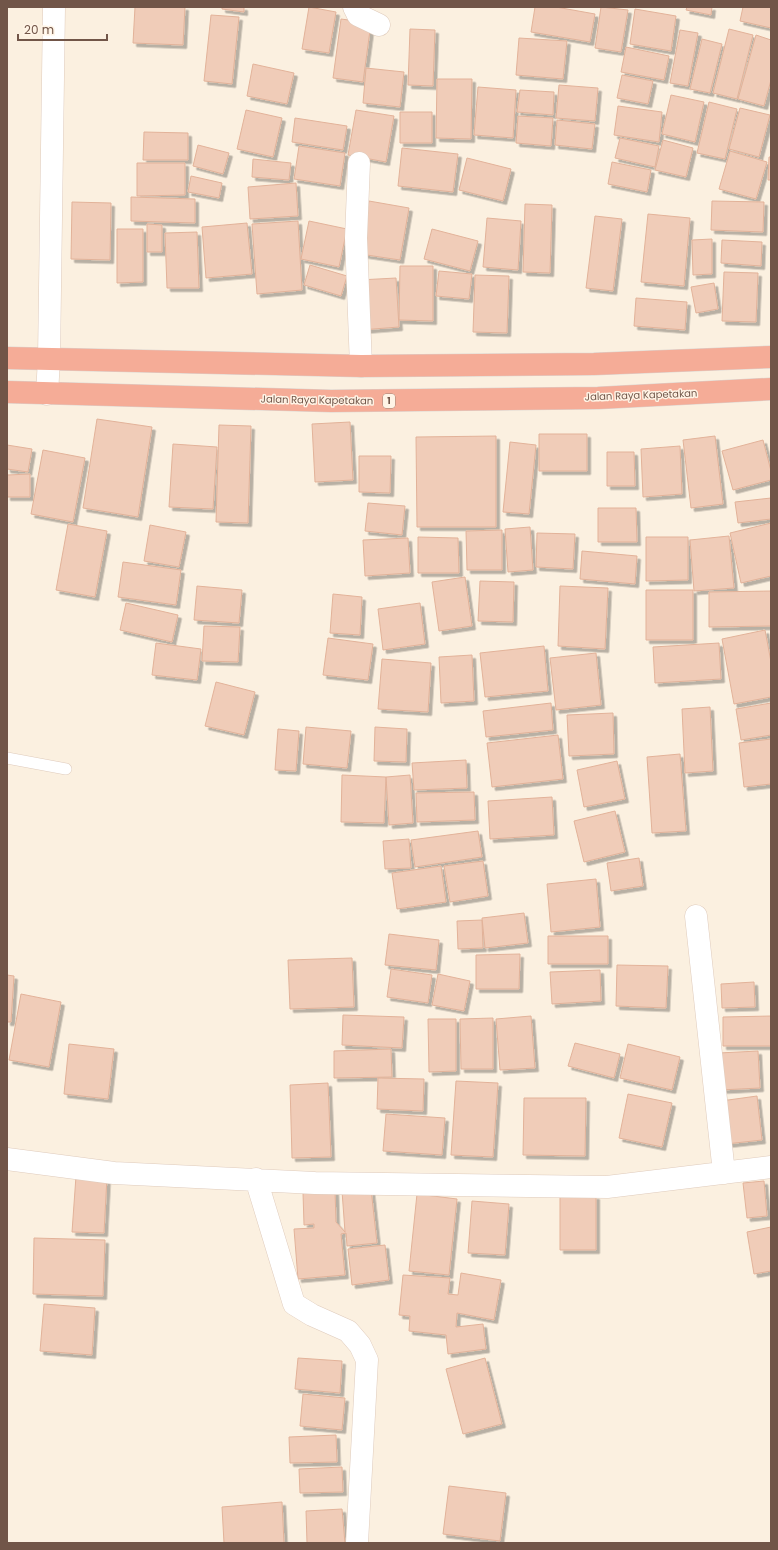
<svg xmlns="http://www.w3.org/2000/svg" width="778" height="1550" viewBox="0 0 778 1550" font-family="Poppins,sans-serif">
  <defs>
    <filter id="shadow"><feDropShadow dx="3.5" dy="3.5" stdDeviation="0" flood-color="#0004"/></filter>
  </defs>
  <rect width="100%" height="100%" fill="#fbf0e0"/>
  <!-- building -->
  <path fill="#f0ccb8" stroke="#e2b299" filter="url(#shadow)" d="M135 7H185L183 45 133 43Z
    M222 7H244V12L222 9Z
    M309 7 336 12 329 53 302 49Z
    M535 7H556L595 14 590 42 531 32Z
    M601 7 628 10 621 52 595 48Z
    M687 7H712L711 15 686 10Z
    M743 7H771V28L740 21Z
    M635 9 676 16 671 51 630 44Z
    M211 15 239 17 232 84 204 81Z
    M341 19 371 23 363 82 333 78Z
    M410 29 435 30 433 86 408 85Z
    M729 29 753 35 737 99 713 93Z
    M680 30 698 33 688 86 670 83Z
    M756 35 771 40V80L764 106 738 99Z
    M519 38 567 41 563 79 516 75Z
    M702 39 722 44 710 93 690 89Z
    M626 47 669 56 664 80 621 72Z
    M253 64 294 73 287 104 247 96Z
    M366 68 404 72 400 107 363 103Z
    M622 75 653 81 648 104 617 98Z
    M437 79H472L471 139 436 138Z
    M559 85 598 88 595 121 556 118Z
    M478 87 516 90 513 138 474 135Z
    M520 90 554 92 553 115 517 112Z
    M671 95 704 102 695 142 662 134Z
    M709 102 737 109 725 159 697 153Z
    M618 106 662 112 659 142 614 135Z
    M740 108 770 115 759 157 729 149Z
    M246 110 282 118 273 157 237 149Z
    M356 110 394 116 386 162 348 155Z
    M400 112H432V143H400Z
    M518 116 553 118 551 146 516 143Z
    M295 118 347 126 343 150 292 142Z
    M557 120 595 124 592 149 555 145Z
    M144 132 188 133V160H143Z
    M620 138 659 146 655 167 615 158Z
    M663 140 693 148 686 177 655 170Z
    M198 145 229 153 223 174 193 166Z
    M299 146 345 153 340 186 294 179Z
    M402 148 458 154 453 192 398 186Z
    M730 151 767 162 756 199 719 189Z
    M769 157H771V180H768Z
    M467 158 511 169 503 201 459 190Z
    M253 159 291 163 289 180 252 177Z
    M612 162 651 170 647 192 608 184Z
    M137 163H185V195L137 196Z
    M191 176 222 183 219 198 188 192Z
    M296 183 298 216 250 219 248 187Z
    M131 197 195 199V223L131 221Z
    M369 201 409 208 400 260 360 254Z
    M712 201 764 202 763 232 711 230Z
    M72 202 111 203 110 260 71 259Z
    M525 204 552 205 550 273 523 272Z
    M648 214 690 218 684 286 641 282Z
    M595 216 622 219 613 291 586 288Z
    M487 218 521 221 518 270 483 267Z
    M298 221 302 290 257 294 252 224Z
    M309 221 347 229 339 267 301 259Z
    M247 223 252 274 206 278 202 227Z
    M147 224 162 225V252H147Z
    M117 229H143V282L117 283Z
    M432 229 478 241 470 271 424 259Z
    M197 232 199 288H167L165 233Z
    M712 239V274L693 275 692 240Z
    M722 240 762 242 761 266 721 263Z
    M310 265 347 276 341 296 304 285Z
    M400 266H433V321L399 320Z
    M439 271 472 274 469 299 436 296Z
    M724 272 758 273 756 322 722 321Z
    M475 275 509 276 507 333 473 332Z
    M396 278 399 327 361 330 359 280Z
    M714 283 718 309 696 313 691 287Z
    M636 298 687 302 685 330 634 326Z
    M97 419 152 427 138 517 83 508Z
    M350 422 353 480 315 482 312 424Z
    M219 425 251 426 248 523 216 522Z
    M539 434H587V471H539Z
    M496 436V527H417L416 437Z
    M715 436 723 504 691 508 683 440Z
    M763 440 771 471V480L733 490 722 451Z
    M510 442 536 445 529 514 503 512Z
    M173 444 217 447 213 509 169 507Z
    M7 445 32 449 28 472 7 469Z
    M680 446 682 494 643 497 641 449Z
    M43 450 85 458 73 522 31 514Z
    M607 452H634L635 486H607Z
    M359 456H391L390 493 359 492Z
    M30 474V497H7V475Z
    M771 498V519L738 523 735 502Z
    M368 503 405 506 402 535 365 531Z
    M598 508H636L637 542H598Z
    M771 523V576L741 583 730 533Z
    M68 524 107 531 95 597 56 590Z
    M150 525 186 532 179 567 144 561Z
    M530 527 533 570 508 572 505 529Z
    M502 530V570H467L466 531Z
    M537 533 575 534 573 569 536 567Z
    M729 536 734 588 694 591 690 540Z
    M418 537 458 538 459 573H418Z
    M646 537H688V580L646 581Z
    M408 538 410 573 365 576 363 540Z
    M582 551 637 556 635 584 580 579Z
    M123 562 181 570 176 605 118 597Z
    M465 577 472 626 439 631 432 582Z
    M480 581 514 582 513 622 478 621Z
    M197 586 242 590 239 623 194 620Z
    M560 586 608 588 605 649 558 646Z
    M646 590H693V640H646Z
    M771 591V626L709 627V592Z
    M333 594 362 597 360 635 330 633Z
    M126 603 178 615 172 642 120 630Z
    M420 603 425 644 383 650 378 609Z
    M204 626 240 627 238 662 202 661Z
    M765 630 771 662V697L734 704 722 639Z
    M328 638 373 644 368 680 323 675Z
    M156 643 201 649 197 680 152 675Z
    M719 643 721 679 655 683 653 647Z
    M544 646 548 691 485 697 480 653Z
    M596 653 601 705 556 710 550 658Z
    M472 655 474 701 441 703 439 657Z
    M382 659 431 663 428 712 378 709Z
    M216 682 255 692 244 735 205 726Z
    M551 703 553 730 486 737 483 711Z
    M771 703V735L741 740 736 709Z
    M710 707 713 771 685 773 682 709Z
    M613 713 614 754 569 756 567 715Z
    M306 727 351 731 347 768 303 764Z
    M375 727 407 729 406 762 374 761Z
    M278 729 299 731 296 771 275 770Z
    M558 735 563 779 492 787 487 743Z
    M771 739V784L744 787 739 743Z
    M680 754 686 831 652 833 647 757Z
    M466 760 467 788 414 790 412 763Z
    M617 761 625 799 584 807 577 770Z
    M342 775 386 777 384 823 341 822Z
    M410 775 413 823 389 825 386 777Z
    M474 792 475 820 417 822 416 793Z
    M552 797 554 835 490 839 488 801Z
    M615 811 625 852 584 862 574 821Z
    M478 831 482 857 415 867 411 840Z
    M409 839 411 868 385 869 383 841Z
    M639 858 643 886 611 891 607 863Z
    M483 861 488 896 450 902 444 866Z
    M441 866 446 902 397 909 392 873Z
    M596 879 600 927 551 932 547 884Z
    M524 913 528 943 485 948 482 918Z
    M482 920 483 948 458 949 457 921Z
    M389 934 439 940 436 970 385 965Z
    M548 936H608V964H548Z
    M520 954 519 989H476V955Z
    M352 958 354 1007 290 1009 288 960Z
    M617 965 668 966 666 1008 616 1006Z
    M391 969 432 975 428 1003 387 997Z
    M600 970 601 1001 552 1004 550 972Z
    M438 974 470 981 464 1011 432 1005Z
    M7 975 14 976 11 1022H7Z
    M754 982 755 1007 722 1008 721 984Z
    M21 994 61 1002 49 1067 9 1060Z
    M343 1015 404 1017 402 1048 342 1045Z
    M531 1016 535 1068 500 1070 496 1019Z
    M771 1016V1046H723V1017Z
    M493 1018V1069H461L460 1019Z
    M428 1019H456V1071L429 1072Z
    M575 1043 620 1054 614 1078 568 1066Z
    M69 1044 114 1049 108 1099 64 1094Z
    M628 1044 680 1057 672 1090 620 1078Z
    M391 1049 392 1077 334 1078V1051Z
    M758 1051 760 1088 720 1090 719 1053Z
    M378 1078 424 1079 423 1111 377 1109Z
    M456 1081 498 1083 493 1157 451 1155Z
    M328 1083 331 1157 292 1158 290 1085Z
    M628 1094 672 1103 662 1147 619 1138Z
    M757 1096 762 1140 726 1144 721 1101Z
    M524 1098H586L585 1156 523 1155Z
    M386 1114 445 1118 442 1155 383 1151Z
    M76 1176 107 1177 104 1233 72 1232Z
    M764 1181 767 1216 747 1218 743 1183Z
    M371 1189 377 1243 347 1246 346 1233 341 1234 345 1275 298 1279 294 1229 314 1228V1224L304 1225 303 1193 335 1191 336 1222 345 1232 342 1191Z
    M417 1194 457 1199 449 1275 409 1271Z
    M560 1195 596 1196V1250H560Z
    M472 1201 509 1204 505 1255 468 1253Z
    M771 1227V1271L754 1274 747 1232Z
    M34 1238 105 1240 103 1296 33 1294Z
    M385 1245 389 1280 352 1285 348 1249Z
    M461 1273 501 1280 494 1320 457 1313 456 1327 483 1324 486 1349 448 1354 446 1335 409 1331 410 1316 399 1315 403 1275 450 1278 448 1294 458 1295Z
    M44 1304 95 1308 92 1355 40 1351Z
    M298 1358 342 1361 340 1393 295 1389Z
    M485 1358 502 1424 463 1434 446 1369Z
    M303 1394 345 1398 342 1430 300 1426Z
    M336 1435 337 1462 290 1463 289 1437Z
    M342 1467 343 1492 300 1493 299 1469Z
    M449 1486 506 1493 500 1541 443 1534Z
    M282 1502 284 1543H224L222 1507Z
    M342 1509 345 1543H307L306 1511Z"/>
  <g fill="none" stroke-linecap="round" stroke-linejoin="round">
    <defs>
      <path id="lane" d="M7 758 66 769"/>
      <path id="street" d="M354 7 358 15 379 25
        M359 163 356 238 361 366
        M47 394 49 359 54 7
        M696 916 724 1173
        M7 1159 114 1173 315 1183 607 1187 771 1167
        M256 1179 294 1304 312 1315 348 1331 360 1345 367 1360 357 1543"/>
      <path id="highway" d="M7 358 361 366 594 364 771 357
        M7 392 331 401 598 398 771 389"/>
    </defs>
    <!-- lane casing -->
    <use href="#lane" stroke="#dfcbbc" stroke-width="12"/>
    <!-- street casing -->
    <use href="#street" stroke="#dfcbbc" stroke-width="23"/>
    <!-- highway casing -->
    <use href="#highway" stroke="#dad3cf" stroke-width="23"/>
    <!-- lane -->
    <use href="#lane" stroke="#fff" stroke-width="11"/>
    <!-- street -->
    <use href="#street" stroke="#fff" stroke-width="22"/>
    <!-- highway -->
    <use href="#highway" stroke="#f5ac97" stroke-width="22"/>
  </g>
  <g text-anchor="middle" dominant-baseline="central" stroke-width="3" stroke-linejoin="round" paint-order="stroke">
    <!-- shield labels -->
    <rect fill="#fff4e6" stroke="#9c8577" stroke-width="1" x="383" y="394" width="12" height="14" rx="3"/>
    <g font-size="9" font-weight="bold" fill="#715548">
      <text x="389" y="401">1</text>
    </g>
    <!-- street labels -->
    <g font-size="10" fill="#715548" stroke="#fff4e6">
      <text transform="translate(641 395) rotate(-2)">Jalan Raya Kapetakan</text>
      <text transform="translate(317 400) rotate(1)">Jalan Raya Kapetakan</text>
    </g>
  </g>
  <!-- border -->
  <rect width="778" height="1550" fill="none" stroke="#715548" stroke-width="16"/>
  <!-- scale -->
  <path d="M18 34v6h89v-6" fill="none" stroke="#715548" stroke-width="2"/>
  <text x="24" y="34" font-size="12" fill="#715548" stroke="#fff4e6" stroke-width="3" paint-order="stroke">20 m</text>
</svg>
